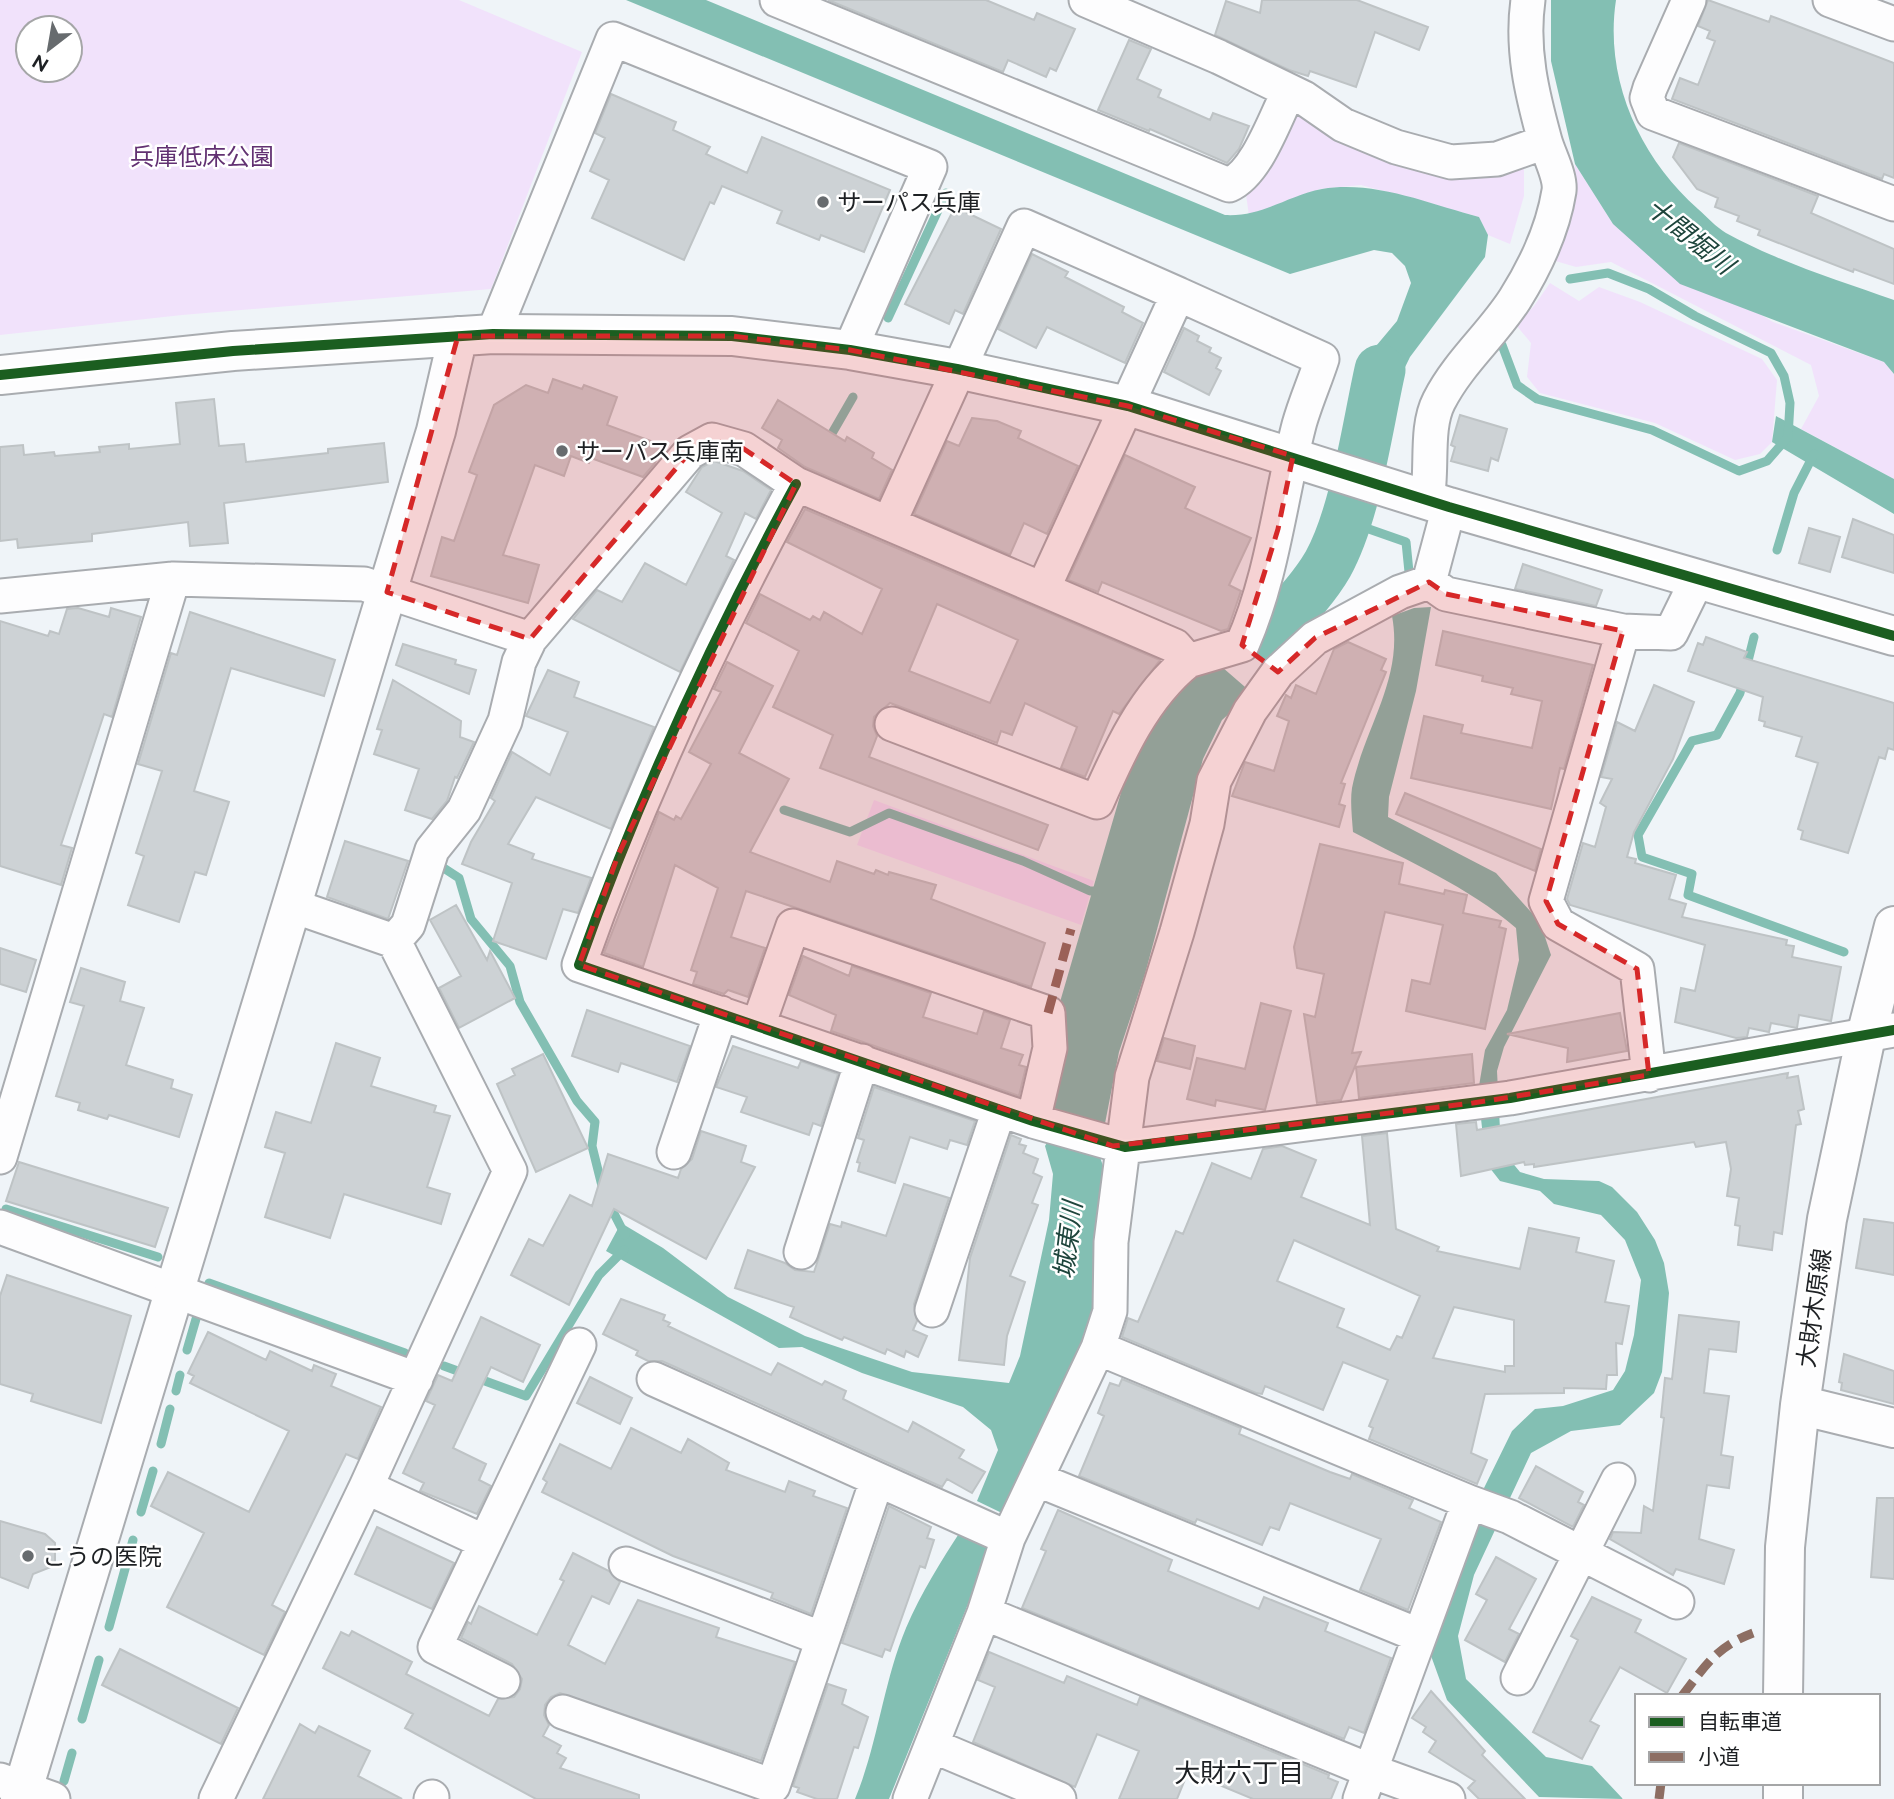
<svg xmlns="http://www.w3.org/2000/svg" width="1894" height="1799" viewBox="0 0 1894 1799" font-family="Raleway,'Noto Sans JP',sans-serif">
  <rect width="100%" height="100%" fill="#eff4f8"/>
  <!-- green -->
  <path fill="#f1e2fb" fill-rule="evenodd" d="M0 0H459L582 52 491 289 182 315 0 335ZM70 28V70H28V28Z
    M1293 102 1454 173 1524 168V196L1510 244 1488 235 1479 217 1361 185 1320 189 1249 216 1245 187Z
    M1575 164 1613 224 1773 322 1884 362 1894 374V479L1801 429 1819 396 1811 365 1611 262 1576 267 1552 260C1568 228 1575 200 1575 164Z
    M1550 283 1579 301 1599 287 1640 302 1762 359 1777 380 1772 442 1760 454 1735 460 1655 423 1540 393 1527 377 1531 343 1516 325 1534 306Z
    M874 800 1094 881 1081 925 857 845Z"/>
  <!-- water -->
  <path fill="#83bfb3" d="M626 0H706L1225 215C1263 217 1286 196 1322 189 1375 180 1429 204 1479 217L1488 235 1485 257 1410 357 1390 398 1379 440 1357 434 1364 394 1366 358 1397 321 1411 283 1405 266 1392 253 1374 250 1290 274Z
    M1551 0H1616C1604 78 1639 157 1698 209 1707 217 1716 227 1726 233 1779 262 1837 280 1894 300V374L1884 362 1680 284 1613 224 1575 164 1551 61Z
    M1776 416 1894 479V514L1772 442Z
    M1431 607 1416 691 1389 797 1388 817 1496 873 1540 922 1551 955 1504 1047 1497 1071 1501 1149 1520 1172 1544 1179 1599 1181 1612 1187 1637 1212 1655 1240 1664 1263 1669 1293 1662 1372 1654 1393 1620 1425 1571 1431 1531 1453 1474 1575 1458 1636 1466 1679 1546 1757 1592 1766 1623 1799 1539 1797 1447 1700 1430 1653 1474 1527 1484 1488 1512 1431 1535 1409 1563 1406 1613 1390 1625 1371 1634 1335 1641 1280 1625 1240 1601 1215 1554 1204 1540 1191 1500 1181 1486 1163 1478 1092 1485 1050 1507 1010 1519 960 1516 928C1467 886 1409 862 1353 832 1352 818 1350 801 1352 788 1364 728 1404 679 1392 616L1414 608Z
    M1222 667 1252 693 1222 720 1203 759 1145 974 1119 1052 1099 1154 1104 1169 1097 1310 1087 1341 1006 1515 977 1501 998 1450 991 1430 963 1407 862 1373 802 1347 779 1348 606 1251 621 1223 663 1248 728 1297 805 1336 912 1372 1009 1383 1020 1356 1049 1220 1053 1174 1045 1146 1053 1133 1058 1112 1050 1102 1060 1002 1134 748 1186 681Z
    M962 1529 994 1540 889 1799H855C878 1744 883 1683 906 1628 921 1593 941 1561 962 1529Z"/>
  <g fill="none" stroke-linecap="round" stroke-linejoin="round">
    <!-- stream -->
    <path stroke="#83bfb3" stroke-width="9" d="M888 318 946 193
      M1502 345 1517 385 1537 399 1652 430 1739 471 1767 461 1788 437 1790 403 1784 376 1771 353 1695 316 1649 289 1608 273 1570 279
      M827 442 853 397
      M1346 521 1406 542 1410 582
      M1777 550 1794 493 1814 454
      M1754 637 1740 693 1717 735 1692 741 1638 835 1642 857 1692 874 1688 895 1844 952
      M784 810 850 832 889 813 1023 861 1090 891H1098
      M436 863 459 878 471 919 510 966 520 1002 577 1101 595 1122 592 1146 604 1194 625 1235
      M6 1209 158 1257
      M209 1283 405 1353
      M187 1350 196 1319
      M444 1366 526 1396 599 1275 624 1250
      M176 1391 180 1375
      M161 1444 170 1409
      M141 1512 153 1471
      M109 1627 133 1540
      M82 1719 99 1660
      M64 1781 72 1753"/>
    <!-- river -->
    <path stroke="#83bfb3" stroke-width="51" d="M1270 635C1290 613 1313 590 1328 564 1356 513 1367 428 1380 370"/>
  </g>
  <!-- building -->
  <path fill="#cdd2d5" stroke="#bec3c5" stroke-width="2" fill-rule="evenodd" d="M828 0H986L1034 20 1037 13 1075 29 1056 71 1050 68 1046 77 1008 60 1003 72Z
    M1262 0H1357L1428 27 1419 50 1375 32 1356 87 1310 71 1308 76 1289 70 1215 35 1226 1 1260 13Z
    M1708 0 1769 22 1771 16 1894 63V178L1884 174 1882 179 1672 99 1680 78 1698 85 1715 41 1707 38 1710 31 1698 26Z
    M1129 40 1151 49 1137 79 1161 90 1158 97 1210 120 1213 113 1249 126 1239 149 1227 163 1150 129 1149 131 1098 110Z
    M611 94 676 122 673 130 710 147 706 154 747 173 762 137 890 190 864 252 821 235 819 240 777 223 782 211 722 186 714 204 710 202 684 260 592 218 609 180 590 171 605 138 595 133Z
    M1679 143 1818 196 1811 213 1894 249V284L1854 269 1853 272 1758 235 1760 230 1737 221 1739 216 1715 207 1718 198 1697 189 1673 157Z
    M955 207 1001 229 963 314 955 310 949 324 905 304Z
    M1032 254 1068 272 1065 277 1124 307 1122 312 1143 323 1125 363 1047 327 1036 348 998 329Z
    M1184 328 1199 336 1197 341 1211 348 1209 352 1221 358 1216 368 1221 371 1209 395 1164 372Z
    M553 379 582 389 584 385 617 397 607 425 662 445 655 463 643 477 591 458 589 463 571 456 564 476 535 465 503 555 539 565 528 603 431 576 442 537 454 541 477 475 469 472 494 405 526 385 548 393Z
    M214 399 219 446 244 444 246 462 328 453V449L384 443 388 482 224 503 228 543 190 546 188 522 92 534V541L18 548 17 539 0 541V447L23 445 24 455 54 452 55 456 100 452 99 447 129 444V449L180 444 176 403Z
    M778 400 845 441 847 437 874 453 872 458 892 470 879 499 805 467 778 448 782 440 762 428Z
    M1460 415 1507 429 1498 461 1491 458 1488 471 1451 461 1455 447 1451 445Z
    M972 418 997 421 1021 431 1018 438 1078 466 1047 534 1024 523 1010 555 914 514 947 441 959 446Z
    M1125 455 1195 487 1185 508 1251 538 1229 585 1241 591 1228 629 1221 631 1102 582 1098 592 1068 580Z
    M714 461 743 471 771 490 756 519 745 513 726 556 734 560 680 672 573 619 597 590 622 602 645 563 686 585 722 513 686 492 702 467Z
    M805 509 1160 660 1119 714 1113 711 1085 777 1061 768 1077 727 1025 703 1012 735 1001 731 997 743 890 703 874 717 873 726 877 736 869 757 1048 825 1038 850 820 768 833 735 773 707 799 651 746 623 760 594 810 620 813 616 820 620 824 612 862 634 882 589 787 542ZM937 604 1018 640 990 703 909 671Z
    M1853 519 1894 535V573L1842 557Z
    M1809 528 1840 537 1830 572 1799 563Z
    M1523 564 1602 590 1596 606 1515 589Z
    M78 608 109 617 111 608 141 617 112 717 104 714 61 845 72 848 61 885 0 866V621L48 636 50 631 59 634 67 609Z
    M190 612 335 660 324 696 231 668 194 791 229 802 206 875 195 872 179 922 128 905 144 856 136 853 162 771 138 764 171 653 177 655Z
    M1443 631 1593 665 1564 769 1560 768 1551 809 1411 778 1424 716 1463 725 1461 733 1532 748 1542 701 1511 694 1513 688 1482 681 1483 676 1436 665Z
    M1706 637 1747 652 1744 658 1894 703V750L1888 748 1885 759 1879 757 1848 853 1801 839 1803 831 1798 829 1818 763 1796 756 1802 737 1764 726 1765 722 1759 720 1763 697 1688 671 1698 643 1703 645Z
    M1348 642 1386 659 1381 670 1386 672 1341 783 1345 784 1339 804 1345 806 1339 827 1232 796 1245 762 1274 771 1289 721 1277 716 1286 695 1291 698 1296 685 1316 694 1334 649Z
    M403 644 456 660 455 664 476 670 469 694 396 665Z
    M727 662 773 686 739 753 789 779 750 852 830 882 837 861 874 874 876 870 888 875 889 872 936 885 931 899 1045 943 1031 987 746 891 731 937 765 948 748 997 728 990 724 994 693 984 697 972 691 970 718 888 675 865 643 967 604 953 659 812 674 820 676 816 681 819 711 764 689 752 721 692 714 689Z
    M548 670 579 682 574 697 654 727 611 829 536 797 508 844 534 854 532 859 591 878 578 913 563 909 546 959 493 941 512 883 462 864 471 842 495 801 491 798 512 752 550 775 568 732 526 716Z
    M393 680 461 721 460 737 474 742 457 778 455 777 447 801 432 819 405 810 419 769 374 754 382 730 377 729Z
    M1654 685 1694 702 1673 759 1634 832 1627 857 1636 859 1635 863 1676 875 1669 899 1686 904 1682 917 1787 940 1786 945 1794 946 1792 957 1841 967 1831 1021 1799 1015 1797 1028 1771 1023 1769 1032 1749 1028 1747 1037 1736 1038 1675 1022 1681 988 1695 991 1705 945 1570 905 1567 899 1583 843 1595 847 1606 807 1600 803 1612 779 1601 777 1617 722 1635 731Z
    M1405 793 1541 849 1535 871 1396 814Z
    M345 841 408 861 388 919 327 897Z
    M1320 844 1403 863 1399 884 1444 894 1445 890 1467 895 1463 913 1501 921 1499 927 1506 929 1485 1029 1406 1011 1412 980 1430 984 1443 925 1385 912 1352 1053 1361 1052 1341 1100 1317 1103 1304 1014 1315 1017 1324 974 1297 968 1294 947Z
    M456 905 487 960 490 951 515 998 459 1028 439 988 461 976 430 920Z
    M0 948 36 960 26 992 0 984Z
    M803 956 849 976 852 966 931 993 923 1017 977 1034 984 1011 1010 1020 1001 1048 1023 1055 1019 1065 1026 1067 1019 1096 831 1031 836 1015 789 995Z
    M81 968 125 982 120 1001 144 1008 126 1065 173 1080 171 1088 192 1095 179 1137 109 1115 107 1119 78 1110 80 1103 56 1096 84 1006 70 1002Z
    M1261 1003 1291 1011 1265 1110 1216 1100 1215 1106 1187 1099 1197 1058 1245 1069Z
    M587 1010 690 1046 677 1082 621 1063 618 1072 572 1056Z
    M1620 1013 1627 1051 1567 1062 1568 1048 1507 1034Z
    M1164 1038 1195 1046 1190 1069 1157 1061Z
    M336 1043 380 1058 371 1086 436 1106 434 1112 450 1116 427 1187 450 1194 441 1224 344 1194 330 1238 265 1217 285 1153 265 1147 276 1112 311 1123Z
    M733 1046 798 1068 801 1061 838 1074 821 1126 813 1123 809 1135 741 1112 747 1097 716 1087Z
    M543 1054 588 1148 536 1172 497 1084 515 1075 512 1069Z
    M1472 1054 1474 1083 1359 1098 1356 1067Z
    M1788 1073 1787 1078 1798 1076 1804 1109 1798 1111 1801 1124 1796 1125 1782 1234 1774 1232 1772 1250 1738 1245 1740 1226 1735 1225 1739 1198 1727 1196 1731 1169 1726 1142 1696 1147 1694 1142 1534 1167V1164L1525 1165 1524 1162 1461 1176 1456 1124 1476 1122 1477 1130Z
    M874 1087 975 1121 967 1145 950 1140 947 1149 910 1137 895 1183 858 1171 860 1163 857 1162 864 1140 858 1138Z
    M701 1131 746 1146 741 1162 755 1167 706 1259 614 1209 569 1305 511 1275 529 1239 543 1246 570 1195 592 1206 608 1154 678 1178 681 1169 692 1159Z
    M1387 1133 1396 1229 1439 1247 1437 1251 1520 1269 1529 1228 1579 1238 1576 1252 1614 1261 1605 1302 1629 1306 1622 1344 1616 1343 1617 1375H1607L1606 1389 1564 1388V1393L1485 1394 1471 1453 1487 1460 1477 1484 1369 1439 1373 1428 1369 1426 1388 1380 1343 1362 1323 1410 1265 1386 1262 1394 1256 1393 1122 1337 1128 1318 1138 1322 1176 1231 1183 1234 1212 1163 1251 1179 1263 1149 1282 1146 1316 1160 1301 1197 1370 1225 1362 1136ZM1294 1240 1420 1296 1402 1338 1397 1336 1390 1350 1337 1327 1344 1309 1277 1281ZM1454 1307 1514 1320V1366H1505V1372L1433 1358Z
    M1011 1135 1021 1139 1019 1144 1026 1146 1023 1153 1038 1159 1033 1173 1042 1177 1032 1203 1038 1205 1010 1276 1025 1282 1007 1336 1004 1365 959 1360 970 1258Z
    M19 1162 168 1208 155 1247 6 1201Z
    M904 1184 949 1198 914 1304 917 1321 913 1330 927 1336 918 1357 906 1351 904 1357 887 1349 885 1354 844 1337 842 1340 790 1317 794 1307 735 1288 748 1250 785 1263 795 1270 814 1272 830 1224 841 1227 842 1222 886 1236Z
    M1864 1219 1894 1223V1275L1856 1268Z
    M7 1275 131 1316 101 1423 31 1401 33 1394 0 1384V1296Z
    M621 1299 665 1315 663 1320 670 1323 668 1326 771 1375 778 1363 822 1385 825 1381 846 1391 843 1399 908 1432 913 1422 964 1450 959 1458 985 1472 972 1493 947 1479 942 1487 662 1361H648L636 1355 638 1351 603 1334Z
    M1679 1315 1739 1322 1736 1352 1709 1349 1704 1393 1729 1396 1721 1455 1733 1457 1729 1488 1707 1485 1699 1539 1734 1550 1724 1584 1676 1569 1673 1575 1610 1539 1613 1532 1641 1533 1644 1506 1653 1511 1664 1418 1661 1417 1665 1378 1672 1379Z
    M481 1317 540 1345 523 1382 491 1367 453 1448 486 1464 479 1480 491 1486 477 1514 420 1491 424 1483 403 1473 435 1405 426 1401 438 1375 452 1381Z
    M208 1332 266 1360 270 1351 312 1371 314 1365 336 1374 331 1386 381 1407 358 1459 346 1454 272 1605 285 1612 264 1655 167 1607 204 1533 151 1506 168 1472 249 1512 289 1431 190 1383 194 1376 188 1373Z
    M1844 1354 1894 1371V1404L1841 1390 1842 1383 1839 1382Z
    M590 1377 632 1398 620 1424 577 1403Z
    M1122 1379 1241 1428 1239 1434 1330 1472 1350 1479 1352 1474 1413 1500 1409 1508 1441 1522 1408 1610 1360 1590 1381 1539 1290 1503 1279 1530 1270 1527 1262 1545 1197 1519 1195 1523 1079 1476 1104 1416 1098 1413 1110 1383 1119 1386Z
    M631 1428 681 1453 688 1439 729 1463 726 1470 785 1492 789 1481 815 1491 813 1496 847 1508 811 1614 771 1598 773 1593 673 1556 542 1492 547 1482 543 1479 560 1444 611 1469Z
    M1536 1466 1583 1492 1578 1502 1584 1505 1573 1527 1519 1498Z
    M1877 1498H1894V1579L1871 1577Z
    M889 1506 931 1527 927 1538 934 1540 925 1568 920 1566 890 1651 885 1649 882 1657 842 1643Z
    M1058 1510 1172 1560 1168 1571 1259 1609 1264 1597 1328 1623 1325 1631 1391 1658 1364 1733 1349 1727 1344 1739 1022 1608 1046 1551 1041 1549Z
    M0 1521 45 1534 55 1543V1561L51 1567 33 1574 28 1588 0 1577Z
    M377 1527 454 1563 432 1609 355 1574Z
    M573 1553 609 1571 620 1582 609 1604 592 1596 568 1645 605 1664 638 1600 719 1628 716 1637 795 1662 761 1761 560 1693 551 1697 545 1705 544 1715 549 1725 543 1736 561 1746 557 1753 566 1758 560 1768 639 1795V1799H536L405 1728 413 1714 323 1668 341 1632 349 1636 352 1631 412 1662 406 1674 489 1716 498 1699 514 1697 520 1689 522 1679 512 1664 461 1638 468 1622 471 1624 479 1606 537 1635 564 1581 560 1579Z
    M1496 1557 1536 1579 1509 1629 1519 1634 1505 1662 1465 1640 1487 1600 1476 1594Z
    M1592 1597 1641 1620 1635 1632 1686 1659 1667 1693 1620 1667 1590 1721 1599 1726 1582 1759 1533 1732 1578 1640 1571 1636Z
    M120 1649 238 1708 221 1744 102 1685Z
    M989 1652 1064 1683 1067 1676 1137 1705 1140 1697 1329 1775 1328 1778 1338 1782 1331 1799H1253L1188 1772 1177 1799H1119L1139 1751 1097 1734 1075 1787 973 1742 995 1687 978 1680Z
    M828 1684 846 1690 842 1704 868 1717 858 1748 854 1747 837 1799H817L797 1792 799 1788 793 1786Z
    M1431 1691 1485 1751 1482 1755 1525 1799H1479L1468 1788 1475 1781 1429 1752 1436 1741 1423 1732 1426 1727 1412 1718Z
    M300 1724 315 1733 319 1726 370 1751 358 1776 402 1799H263Z"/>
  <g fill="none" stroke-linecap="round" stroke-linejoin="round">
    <defs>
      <path id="street" d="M777 0 1229 185C1257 173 1275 118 1289 91
        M1086 0 1219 57 1304 98 1343 125 1396 147 1451 162 1497 159 1545 142
        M1689 0 1650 88 1647 98 1653 113 1894 204
        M1830 0 1894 24
        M493 334 613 39 930 167 850 350
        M796 484C713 637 637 801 579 965L1033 1121 1125 1147 1510 1098 1894 1030
        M1427 500C1433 469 1425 428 1439 401 1459 362 1492 335 1515 299 1535 267 1553 229 1559 191 1561 177 1549 155 1545 141 1532 94 1521 49 1528 0
        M889 523 1024 226 1178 294 1043 589
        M1429 582 1446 594 1623 631 1671 633 1698 578
        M0 596 173 579 364 584 530 639
        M1623 631 1546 901 1558 924 1637 969 1649 1075
        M892 724 1097 802C1119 752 1144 696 1188 661
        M394 941 408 925 432 850 464 810 505 721 519 662 530 639 690 452 712 440 744 449 796 484 1175 646 1188 661 1242 645C1273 575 1280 498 1299 425 1305 403 1315 381 1322 359L1178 294
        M758 1026 793 926 1048 1013 1050 1048 1033 1121
        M674 1152 721 1013
        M0 1157 173 579
        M0 1227 416 1379
        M801 1252 862 1061
        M932 1310 999 1110
        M1098 1348 1469 1502 1360 1799
        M654 1379 1008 1538
        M1036 1479 1418 1635
        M366 1487 485 1542
        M1469 1502 1510 1517 1677 1602
        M626 1564 823 1639
        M984 1613 1371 1771 1448 1799
        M1518 1678 1618 1480
        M503 1681 435 1647 579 1345
        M563 1712 773 1786 877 1480
        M933 1746 1059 1799
        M0 1780 53 1799
        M216 1799 366 1487 510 1171 394 941 293 906
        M431 1799 432 1797
        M910 1799 984 1613 1008 1538 1098 1348 1110 1311 1111 1242 1132 1077 1177 932 1207 824 1214 781 1250 711 1278 672 1315 638 1400 592 1429 582 1449 507"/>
      <path id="secondary" d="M0 375 233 351 493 334 732 336 850 350 957 369 1128 406 1449 507 1894 636
        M1800 1405 1894 1428
        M1783 1696 1785 1547 1800 1405 1827 1219 1866 1036 1894 926
        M20 1799 387 592 436 431 458 336
        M1783 1799V1783"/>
    </defs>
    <!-- street casing -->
    <use href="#street" stroke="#a9acb0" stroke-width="37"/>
    <!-- secondary casing -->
    <use href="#secondary" stroke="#a9acb0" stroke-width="42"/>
    <!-- street -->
    <use href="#street" stroke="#fdfdfe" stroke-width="33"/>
    <!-- secondary -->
    <use href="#secondary" stroke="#fdfdfe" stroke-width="38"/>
    <!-- quiet -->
    <path stroke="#8d6e63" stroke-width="9" stroke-dasharray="18 9" stroke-linecap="butt" d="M1048 1013 1071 929
      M1682 1696C1706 1665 1716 1647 1753 1633
      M1659 1799 1661 1783"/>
    <defs>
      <path id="cycleway" d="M0 375 233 351 493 334 732 336 850 350 957 369 1128 406 1449 507 1894 636
        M796 484C713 637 637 801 579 965L1033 1121 1125 1147 1510 1098 1894 1030"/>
    </defs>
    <!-- cycleway casing -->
    <use href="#cycleway" stroke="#fff" stroke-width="15"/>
    <!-- cycleway -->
    <use href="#cycleway" stroke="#1b5e20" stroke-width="10"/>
  </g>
  <!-- marked area -->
  <path fill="#d62828" fill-opacity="0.2" stroke="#d62828" stroke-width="5" stroke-dasharray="14 9" stroke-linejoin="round" d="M458 336H732L850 350 1128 406 1293 456 1278 529 1242 645 1278 672 1315 638 1429 582 1446 594 1623 631 1546 901 1558 924 1637 969 1649 1075 1473 1103 1113 1146 579 965 618 855 796 484 744 449 712 440 690 452 530 639 387 592Z"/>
  <!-- markers -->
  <g fill="#676b6e" stroke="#fff" stroke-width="2.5">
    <circle cx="823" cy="202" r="7"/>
    <circle cx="562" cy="451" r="7"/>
    <circle cx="28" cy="1556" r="7"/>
  </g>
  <g text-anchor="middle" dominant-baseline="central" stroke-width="5" stroke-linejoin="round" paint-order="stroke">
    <!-- park labels -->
    <g font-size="24" fill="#623172" stroke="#fff">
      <text x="202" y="156">兵庫低床公園</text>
    </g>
    <!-- poi labels -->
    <g font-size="24" fill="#1e2124" stroke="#fff" text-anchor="start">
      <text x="837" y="202">サーパス兵庫</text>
      <text x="576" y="451">サーパス兵庫南</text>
      <text x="42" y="1556">こうの医院</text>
    </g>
    <!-- street labels -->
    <g font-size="24" fill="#1e2124" stroke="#fff">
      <text transform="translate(1814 1308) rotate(-82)">大財木原線</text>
    </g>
    <!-- water labels -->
    <g font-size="26" font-style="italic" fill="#1e453c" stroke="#fff">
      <text transform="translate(1690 236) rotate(39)">十間堀川</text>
      <text transform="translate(1068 1240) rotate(-83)">城東川</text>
    </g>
    <!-- neighbourhood labels -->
    <g font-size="26" fill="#1e2124" stroke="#fff">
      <text x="1239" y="1773">大財六丁目</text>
    </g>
  </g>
  <!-- legend -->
  <rect x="1635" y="1694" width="245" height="91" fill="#ffffff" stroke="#a5a6a7" stroke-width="2"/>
  <rect x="1649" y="1717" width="35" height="10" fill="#1b5e20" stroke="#a5a6a7" stroke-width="2"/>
  <text x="1698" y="1729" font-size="21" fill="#1e2124">自転車道</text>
  <rect x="1649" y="1752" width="35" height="10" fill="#8d6e63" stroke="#a5a6a7" stroke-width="2"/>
  <text x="1698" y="1764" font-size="21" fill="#1e2124">小道</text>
  <!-- north arrow -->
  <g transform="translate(49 49) rotate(211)"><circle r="33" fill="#ffffff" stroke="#a5a6a7" stroke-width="2"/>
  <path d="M0-5L12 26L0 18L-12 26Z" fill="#676b6e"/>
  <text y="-10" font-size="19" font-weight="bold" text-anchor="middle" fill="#1e2124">N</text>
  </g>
</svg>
